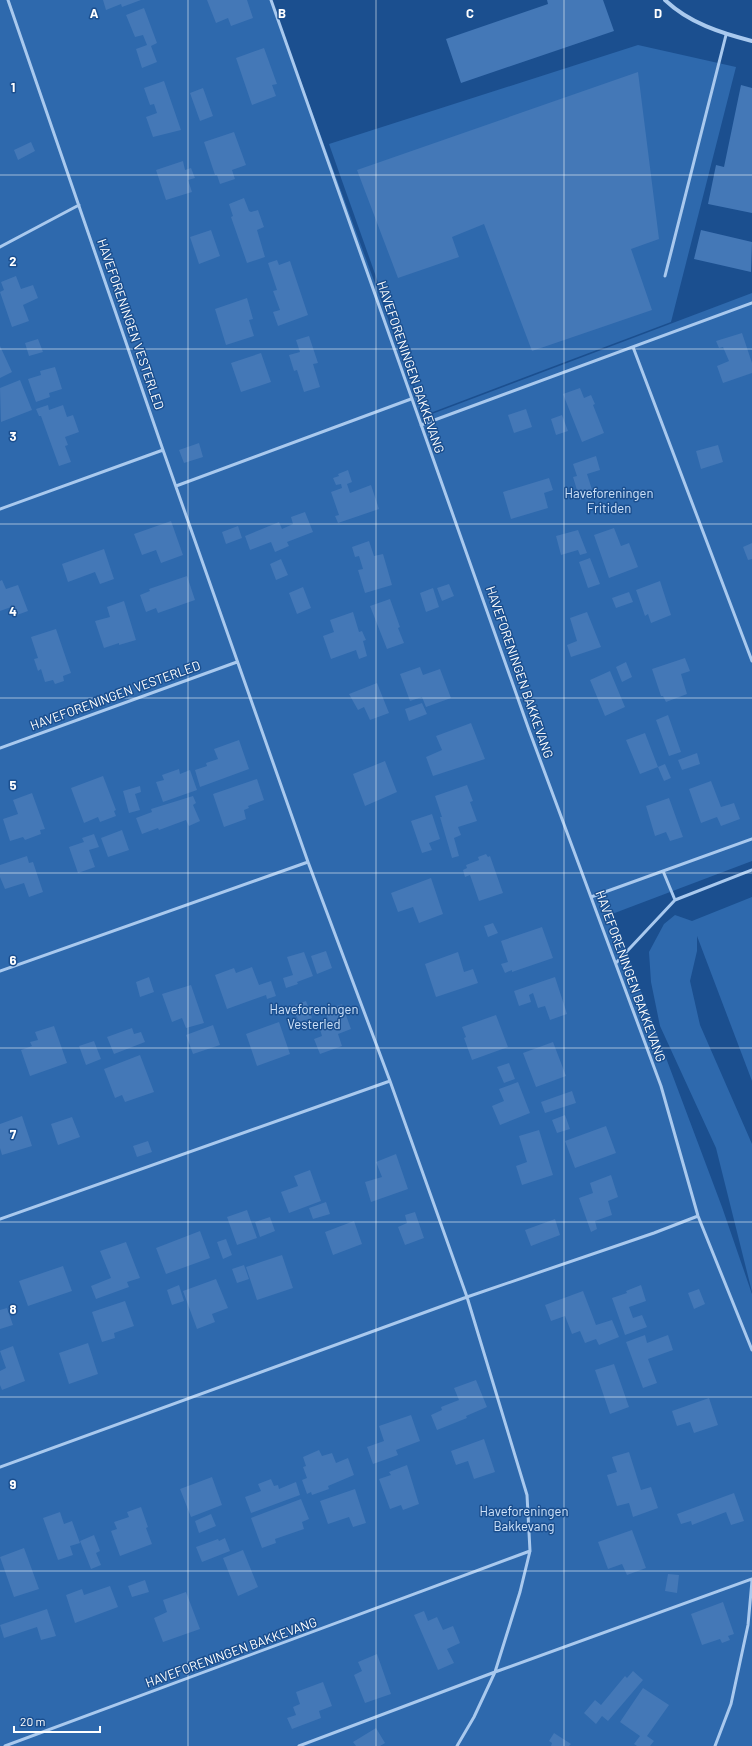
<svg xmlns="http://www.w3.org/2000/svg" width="752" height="1746" viewBox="0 0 752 1746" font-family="Barlow,sans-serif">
  <rect width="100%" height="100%" fill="#1b4f8f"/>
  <!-- green -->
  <path fill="#2e69ad" d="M0 0H271L424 417 752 293V861L612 914 722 1207 752 1294V1746H0Z
    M638 45 736 67 671 322 425 415 329 144Z
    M752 897V1081L697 936V951L690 981 700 1025 752 1144V1292L716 1148 660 1026 651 982 649 952 664 924 675 915 692 921Z"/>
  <!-- building -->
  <path fill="#4478b7" d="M103 0H141L122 7 121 4 106 10Z
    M207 0H247L253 18 231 26 228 18 216 23Z
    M547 0H603L614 31 461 83 446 39 548 4Z
    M144 8 157 43 151 46 157 62 142 68 136 49 147 45 143 35 135 37 126 15Z
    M264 48 277 84 272 85 276 96 252 105 236 58Z
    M638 72 659 239 631 249 652 310 532 351 484 224 452 237 459 257 398 278 357 170Z
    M164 81 181 130 153 137 146 117 157 113 154 104 150 105 144 88Z
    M741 85 752 88V213L708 204 716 165 724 167Z
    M203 88 213 116 200 121 190 93Z
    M234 132 246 165 232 170 235 179 220 184 217 175H215L204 142Z
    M31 142 35 151 18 160 14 150Z
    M183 161 185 170 191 168 195 178 188 180 192 192 166 200 156 170Z
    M244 198 249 211 251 212 258 210 264 227 257 230 265 257 247 263 231 217 233 216 229 204Z
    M211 230 220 256 199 264 190 237Z
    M701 230 752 242 751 272 694 259Z
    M277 260 279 265 290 261 308 315 278 326 273 312 280 310 273 291 277 290 268 263Z
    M16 276 21 289 33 285 38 298 23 305 29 321 12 327 0 292 4 290 1 282Z
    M247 298 253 319 249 320 254 336 226 345 215 309Z
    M742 333 752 363V373L723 383 717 366 729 361 723 347 719 348 716 341Z
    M309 336 318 363 313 364 320 387 304 392 297 370 294 371 289 355 300 352 296 340Z
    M38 339 43 352 29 356 25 343Z
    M0 346 12 372 0 378Z
    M261 353 271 382 241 392 231 363Z
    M55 367 62 389 49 393 50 397 36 402 28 379 41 375 40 371Z
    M20 380 32 410 1 422 0 388Z
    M580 388 584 398 591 395 595 404 593 405 604 433 582 442 563 394Z
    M48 405 49 410 63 405 67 417 73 415 79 432 65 437 68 445 65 446 71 462 59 466 41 416H39L36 409Z
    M526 409 532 427 514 433 508 415Z
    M562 415 568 431 556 435 551 419Z
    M199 443 203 457 184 463 179 450Z
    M718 445 723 462 701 469 696 451Z
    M596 456 600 470 587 474 594 496 580 500 573 477 577 476 573 464Z
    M348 470 352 482 347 484 350 493 371 485 379 509 338 523 335 516 339 515 331 492 342 488 341 484 336 485 333 478 339 476 338 474Z
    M549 478 553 490 544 493 548 508 511 519 503 492Z
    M305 512 313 532 287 542 289 546 275 552 271 542 250 550 245 536 279 522 282 529 293 524 291 517Z
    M171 521 183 555 161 563 156 550 142 555 134 534Z
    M238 526 242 538 226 544 222 532Z
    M614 528 621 546 629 543 638 567 609 578 594 535Z
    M578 530 587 553 580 555 578 550 561 555 556 536Z
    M369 541 374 556 383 554 392 585 365 593 358 570 363 569 359 556 355 557 352 547Z
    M752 543V559L748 560 743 547Z
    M104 549 114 579 100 584 95 572 68 582 62 564Z
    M590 558 600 584 588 588 579 562Z
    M281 559 288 575 276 580 270 564Z
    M187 576 195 600 158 613 156 608 146 612 140 595 150 591 149 589Z
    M2 580 6 589 18 585 28 611 17 615 14 606 0 611V581Z
    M660 581 671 615 651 623 648 614 645 616 636 590Z
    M449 584 454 596 442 601 437 588Z
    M303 587 311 608 297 614 289 593Z
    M433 588 439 607 426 612 420 593Z
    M629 592 633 602 616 608 612 598Z
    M390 599 400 627 398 628 404 643 387 649 370 606Z
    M124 601 136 640 119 645V643L104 648 95 621 110 617 107 607Z
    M353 612 359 632 362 631 366 640 363 641 367 656 359 659 356 650 331 659 323 636 334 632 330 620Z
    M587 612 601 647 571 657 567 645 577 641 570 618Z
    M56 629 71 673 63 676 64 681 55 684 53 680 45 682 41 669 38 671 34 659 38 658 31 637Z
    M685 658 690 671 681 674 687 694 666 702 663 696H661L652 669Z
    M626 662 632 677 622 682 616 667Z
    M420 667 423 675 440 669 451 698 426 707 422 697 410 701 400 674Z
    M610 671 625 707 605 716 590 680Z
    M377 683 389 713 370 720 364 707 358 710 349 694Z
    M422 703 427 714 409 721 405 709Z
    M668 715 681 752 669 756 656 720Z
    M471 723 485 759 433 776 426 757 442 750 436 736Z
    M645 733 658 767 640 774 626 740Z
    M239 740 249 769 200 787 195 770 207 766 206 763 218 759 214 749Z
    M697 753 700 764 682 770 678 760Z
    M385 761 397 792 365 806 353 774Z
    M665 764 671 778 664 781 658 767Z
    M179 769 180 774 190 770 197 790 163 802 156 782 164 780 162 775Z
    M103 776 116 810 114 811 116 816 100 822 98 817 84 823 71 788Z
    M257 779 264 800 248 806 249 808 244 810 246 819 224 827 213 794Z
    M711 781 721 807 734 803 740 819 721 826 717 817 701 823 689 789Z
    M467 785 473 801 470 802 477 821 458 827 461 835 454 838 459 856 452 858 440 817H442L435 796Z
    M140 786 141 792 135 794 140 810 129 813 123 791Z
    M32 793 45 829 40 830 41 834 25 840 23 837 10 841 3 819 18 814 13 800Z
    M193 796 196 803 193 805 200 821 189 826 186 820 159 830 158 828 142 834 136 818 152 812 151 809Z
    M669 798 683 837 670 841 666 832 655 836 646 806Z
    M432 814 440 839 429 843 432 850 422 853 411 821Z
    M122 830 129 850 108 857 101 838Z
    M94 834 99 847 89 850 95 867 78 873 69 847 84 842 82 838Z
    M486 854 488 857 490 856 503 893 479 901 470 875 465 877 463 870 467 868 466 865 479 860 478 857Z
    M27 856 29 863 33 862 43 892 29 897 24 883 5 889 0 877V865Z
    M431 878 443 914 419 923 413 907 398 912 391 893Z
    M493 923 498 933 488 937 484 926Z
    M542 927 553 958 512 972V970L505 973 501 964 508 962 501 941Z
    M326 951 332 968 317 974 311 956Z
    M304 952 313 976 297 982 298 984 286 988 283 978 293 975 287 957Z
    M458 952 464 972 473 969 478 983 436 997 425 964Z
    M252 967 259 985 271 981 276 996 267 999 266 995 227 1009 215 975 234 968 236 973Z
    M149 977 154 992 140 997 136 982Z
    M555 977 567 1014 550 1020 545 1006 538 1008 533 993 529 995 531 1002 519 1006 514 991Z
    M191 985 204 1023 186 1028 182 1018 172 1022 162 994Z
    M306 1001 312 1018 299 1022 292 1006Z
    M342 1004 351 1029 338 1034 342 1046 320 1054 314 1039 322 1036 319 1026 329 1022 325 1011Z
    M496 1015 508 1047 472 1060 464 1038 466 1037 462 1027Z
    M279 1022 290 1054 257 1066 246 1034Z
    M213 1025 220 1045 193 1054 186 1035Z
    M54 1026 67 1063 30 1076 21 1050 32 1046 30 1042 38 1040 35 1032Z
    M132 1028 134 1034 141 1032 145 1042 114 1054 107 1037Z
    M94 1041 101 1059 86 1065 79 1046Z
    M553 1042 566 1076 536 1087 523 1053Z
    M140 1055 154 1092 125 1102 122 1095 115 1098 104 1069Z
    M509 1063 515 1079 504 1083 497 1067Z
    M518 1082 530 1113 500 1125 492 1106 504 1101 499 1089Z
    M572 1091 576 1103 545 1113 541 1102Z
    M565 1115 570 1129 557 1133 552 1120Z
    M22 1116 32 1146 2 1155 0 1148V1124Z
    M72 1117 80 1137 58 1145 51 1124Z
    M606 1126 616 1153 575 1168 565 1141Z
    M539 1130 553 1175 522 1185 516 1166 527 1162 519 1136Z
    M148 1141 152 1152 137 1157 133 1146Z
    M396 1154 408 1189 371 1202 365 1182 382 1177 376 1162Z
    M310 1170 321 1201 289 1213 281 1192 298 1186 294 1176Z
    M611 1175 618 1197 608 1201 612 1215 595 1221 597 1229 591 1232 579 1198 593 1193 590 1183Z
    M326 1202 330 1214 313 1219 309 1208Z
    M247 1210 257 1238 237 1245 227 1217Z
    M415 1212 424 1238 405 1245 398 1227 407 1223 405 1215Z
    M270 1217 275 1231 260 1237 255 1222Z
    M555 1219 560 1235 531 1246 525 1230Z
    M354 1221 362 1244 333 1255 325 1232Z
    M200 1231 210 1258 166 1274 156 1248Z
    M226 1239 232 1255 223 1259 217 1242Z
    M126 1242 140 1278 127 1282 129 1287 96 1299 91 1286 111 1278 100 1251Z
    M282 1255 293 1288 257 1300 246 1267Z
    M244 1265 249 1279 237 1283 232 1269Z
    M63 1266 72 1291 28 1306 19 1281Z
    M216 1279 228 1308 212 1314 215 1322 197 1329 183 1291Z
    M179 1285 184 1301 172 1305 167 1290Z
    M641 1285 646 1301 629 1307 633 1318 642 1315 647 1327 625 1335 612 1298 627 1293 626 1291Z
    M699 1289 705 1304 694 1309 688 1293Z
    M583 1291 596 1325 612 1320 619 1337 599 1345 596 1339 585 1343 580 1331 572 1334 565 1316 551 1321 545 1305Z
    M125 1301 134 1326 114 1333 115 1338 102 1342 92 1312Z
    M7 1308 13 1325 0 1329V1310Z
    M645 1335 647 1343 668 1335 673 1350 648 1359 657 1383 643 1388 626 1342Z
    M88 1343 98 1374 69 1384 59 1353Z
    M13 1346 25 1381 2 1390 0 1385V1371L6 1368 0 1351Z
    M614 1364 629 1407 610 1414 595 1370Z
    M476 1380 487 1407 466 1416 467 1418 437 1430 431 1415 442 1410 441 1407 459 1400 454 1388Z
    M709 1398 718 1425 694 1433 690 1422 677 1426 672 1411Z
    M411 1415 420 1441 396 1450 398 1455 373 1464 367 1447 384 1441 379 1426Z
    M484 1439 495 1472 474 1479 468 1461 456 1465 451 1451Z
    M319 1450 322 1456 332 1453 336 1463 348 1458 354 1475 328 1486 329 1489 312 1495 311 1492 307 1494 302 1480 307 1478 303 1467 306 1466 303 1457Z
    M629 1452 641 1490 651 1487 658 1508 633 1517 629 1503 617 1506 607 1475 617 1472 612 1457Z
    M407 1465 419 1504 403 1510 401 1505 390 1509 379 1479 391 1475 389 1472Z
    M212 1477 222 1505 191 1517 180 1489Z
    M271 1479 274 1486 278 1485 279 1489 296 1482 300 1495 251 1513 245 1497 261 1491 258 1484Z
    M355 1489 366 1523 353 1527 349 1517 328 1524 320 1501Z
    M734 1493 744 1521 731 1525 726 1512 692 1525 691 1521 681 1524 677 1514Z
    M301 1499 309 1519 302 1522 304 1529 275 1539 276 1543 262 1548 251 1518Z
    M141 1507 148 1527 146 1528 152 1544 120 1556 111 1531 117 1529 114 1522 129 1517 127 1512Z
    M60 1512 64 1524 72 1521 80 1543 70 1546 73 1555 58 1560 43 1518Z
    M211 1514 216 1526 199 1533 195 1521Z
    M632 1530 646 1568 627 1575 622 1564 608 1569 598 1542Z
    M94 1535 100 1551 96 1553 101 1565 91 1569 80 1541Z
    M225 1538 230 1551 202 1562 196 1547 218 1539 219 1541Z
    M24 1548 39 1589 14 1597 0 1557Z
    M243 1550 258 1587 238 1596 223 1558Z
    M668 1574 679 1575 677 1593 665 1591Z
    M145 1580 149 1592 132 1597 128 1586Z
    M110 1586 118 1607 75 1623 66 1595 82 1589 84 1595Z
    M186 1592 200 1629 163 1642 154 1618 167 1612 163 1600Z
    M723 1602 734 1634 728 1636 730 1640 722 1643 720 1639 702 1645 691 1614Z
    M47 1609 56 1636 41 1640 37 1627 4 1638 0 1625Z
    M424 1611 428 1621 437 1617 443 1630 453 1626 460 1643 447 1649 454 1663 438 1670 414 1615Z
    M377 1654 391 1694 365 1703 354 1675 362 1671 358 1662Z
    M633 1671 643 1680 608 1721 602 1716 596 1724 584 1713 595 1700 601 1705 625 1676 627 1678Z
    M323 1682 332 1706 319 1711 321 1718 292 1729 287 1718 296 1715 293 1707 300 1704 296 1692Z
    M643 1688 669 1705 647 1736 654 1741 650 1746H637L634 1744 640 1736 620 1722Z
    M376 1728 385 1743 380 1746H356L353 1742Z
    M554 1733 571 1744 569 1746H551L552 1743 549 1741Z"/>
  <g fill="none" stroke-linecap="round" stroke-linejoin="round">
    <!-- service -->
    <path stroke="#a9c9ee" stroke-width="3" d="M8 0 163 450 308 862 390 1081 467 1297 527 1495 530 1551 520 1592 495 1672 474 1717 457 1746
      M271 0 529 730 661 1086 698 1216 752 1350
      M0 247 79 205
      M665 276 726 35
      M633 347 752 661
      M421 425 752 303
      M176 486 411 399
      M0 509 163 450
      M0 748 237 662
      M663 871 675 900
      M591 897 752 839
      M616 963 675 900 752 870
      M0 971 308 862
      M0 1219 390 1081
      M0 1467 467 1297 654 1233 698 1216
      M5 1746 530 1551
      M299 1746 495 1672 752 1579
      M715 1746 731 1704 748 1625 752 1581"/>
    <!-- minor -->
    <path stroke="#a9c9ee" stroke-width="4" d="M665 0C689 23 721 33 752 41"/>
  </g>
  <!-- grid -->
  <path fill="none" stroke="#fff" stroke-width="1" stroke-opacity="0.55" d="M188 0V1746M376 0V1746M564 0V1746M0 175H752M0 349H752M0 524H752M0 698H752M0 873H752M0 1048H752M0 1222H752M0 1397H752M0 1571H752"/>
  <g text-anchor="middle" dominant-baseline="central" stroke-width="3" stroke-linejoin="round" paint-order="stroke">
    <!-- street labels -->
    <g font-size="13" fill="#fff" stroke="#1b4f8f">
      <text transform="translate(131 324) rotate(71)">HAVEFORENINGEN VESTERLED</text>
      <text transform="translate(411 367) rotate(71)">HAVEFORENINGEN BAKKEVANG</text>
      <text transform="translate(520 672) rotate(71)">HAVEFORENINGEN BAKKEVANG</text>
      <text transform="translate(115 695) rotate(-20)">HAVEFORENINGEN VESTERLED</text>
      <text transform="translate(631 976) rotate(70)">HAVEFORENINGEN BAKKEVANG</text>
      <text transform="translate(231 1652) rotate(-20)">HAVEFORENINGEN BAKKEVANG</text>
    </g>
    <!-- park labels -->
    <g font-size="13" fill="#cfe3fa" stroke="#1b4f8f">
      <text x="609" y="493">Haveforeningen<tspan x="609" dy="15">Fritiden</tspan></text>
      <text x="314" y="1009">Haveforeningen<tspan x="314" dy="15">Vesterled</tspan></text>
      <text x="524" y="1511">Haveforeningen<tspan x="524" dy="15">Bakkevang</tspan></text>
    </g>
  </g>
  <g font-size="13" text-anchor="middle" font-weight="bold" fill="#fff" stroke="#1b4f8f" stroke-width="3" stroke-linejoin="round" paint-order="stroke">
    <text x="94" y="18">A</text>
    <text x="282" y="18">B</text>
    <text x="470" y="18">C</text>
    <text x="658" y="18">D</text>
    <text x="13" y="92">1</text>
    <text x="13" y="266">2</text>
    <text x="13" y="441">3</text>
    <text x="13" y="616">4</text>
    <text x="13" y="790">5</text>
    <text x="13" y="965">6</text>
    <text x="13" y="1139">7</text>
    <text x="13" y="1314">8</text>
    <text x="13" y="1489">9</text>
  </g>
  <!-- scale -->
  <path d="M14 1726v6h86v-6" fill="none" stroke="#ffffff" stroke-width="2"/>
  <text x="20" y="1726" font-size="12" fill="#ffffff" stroke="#1b4f8f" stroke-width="3" paint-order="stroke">20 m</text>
</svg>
